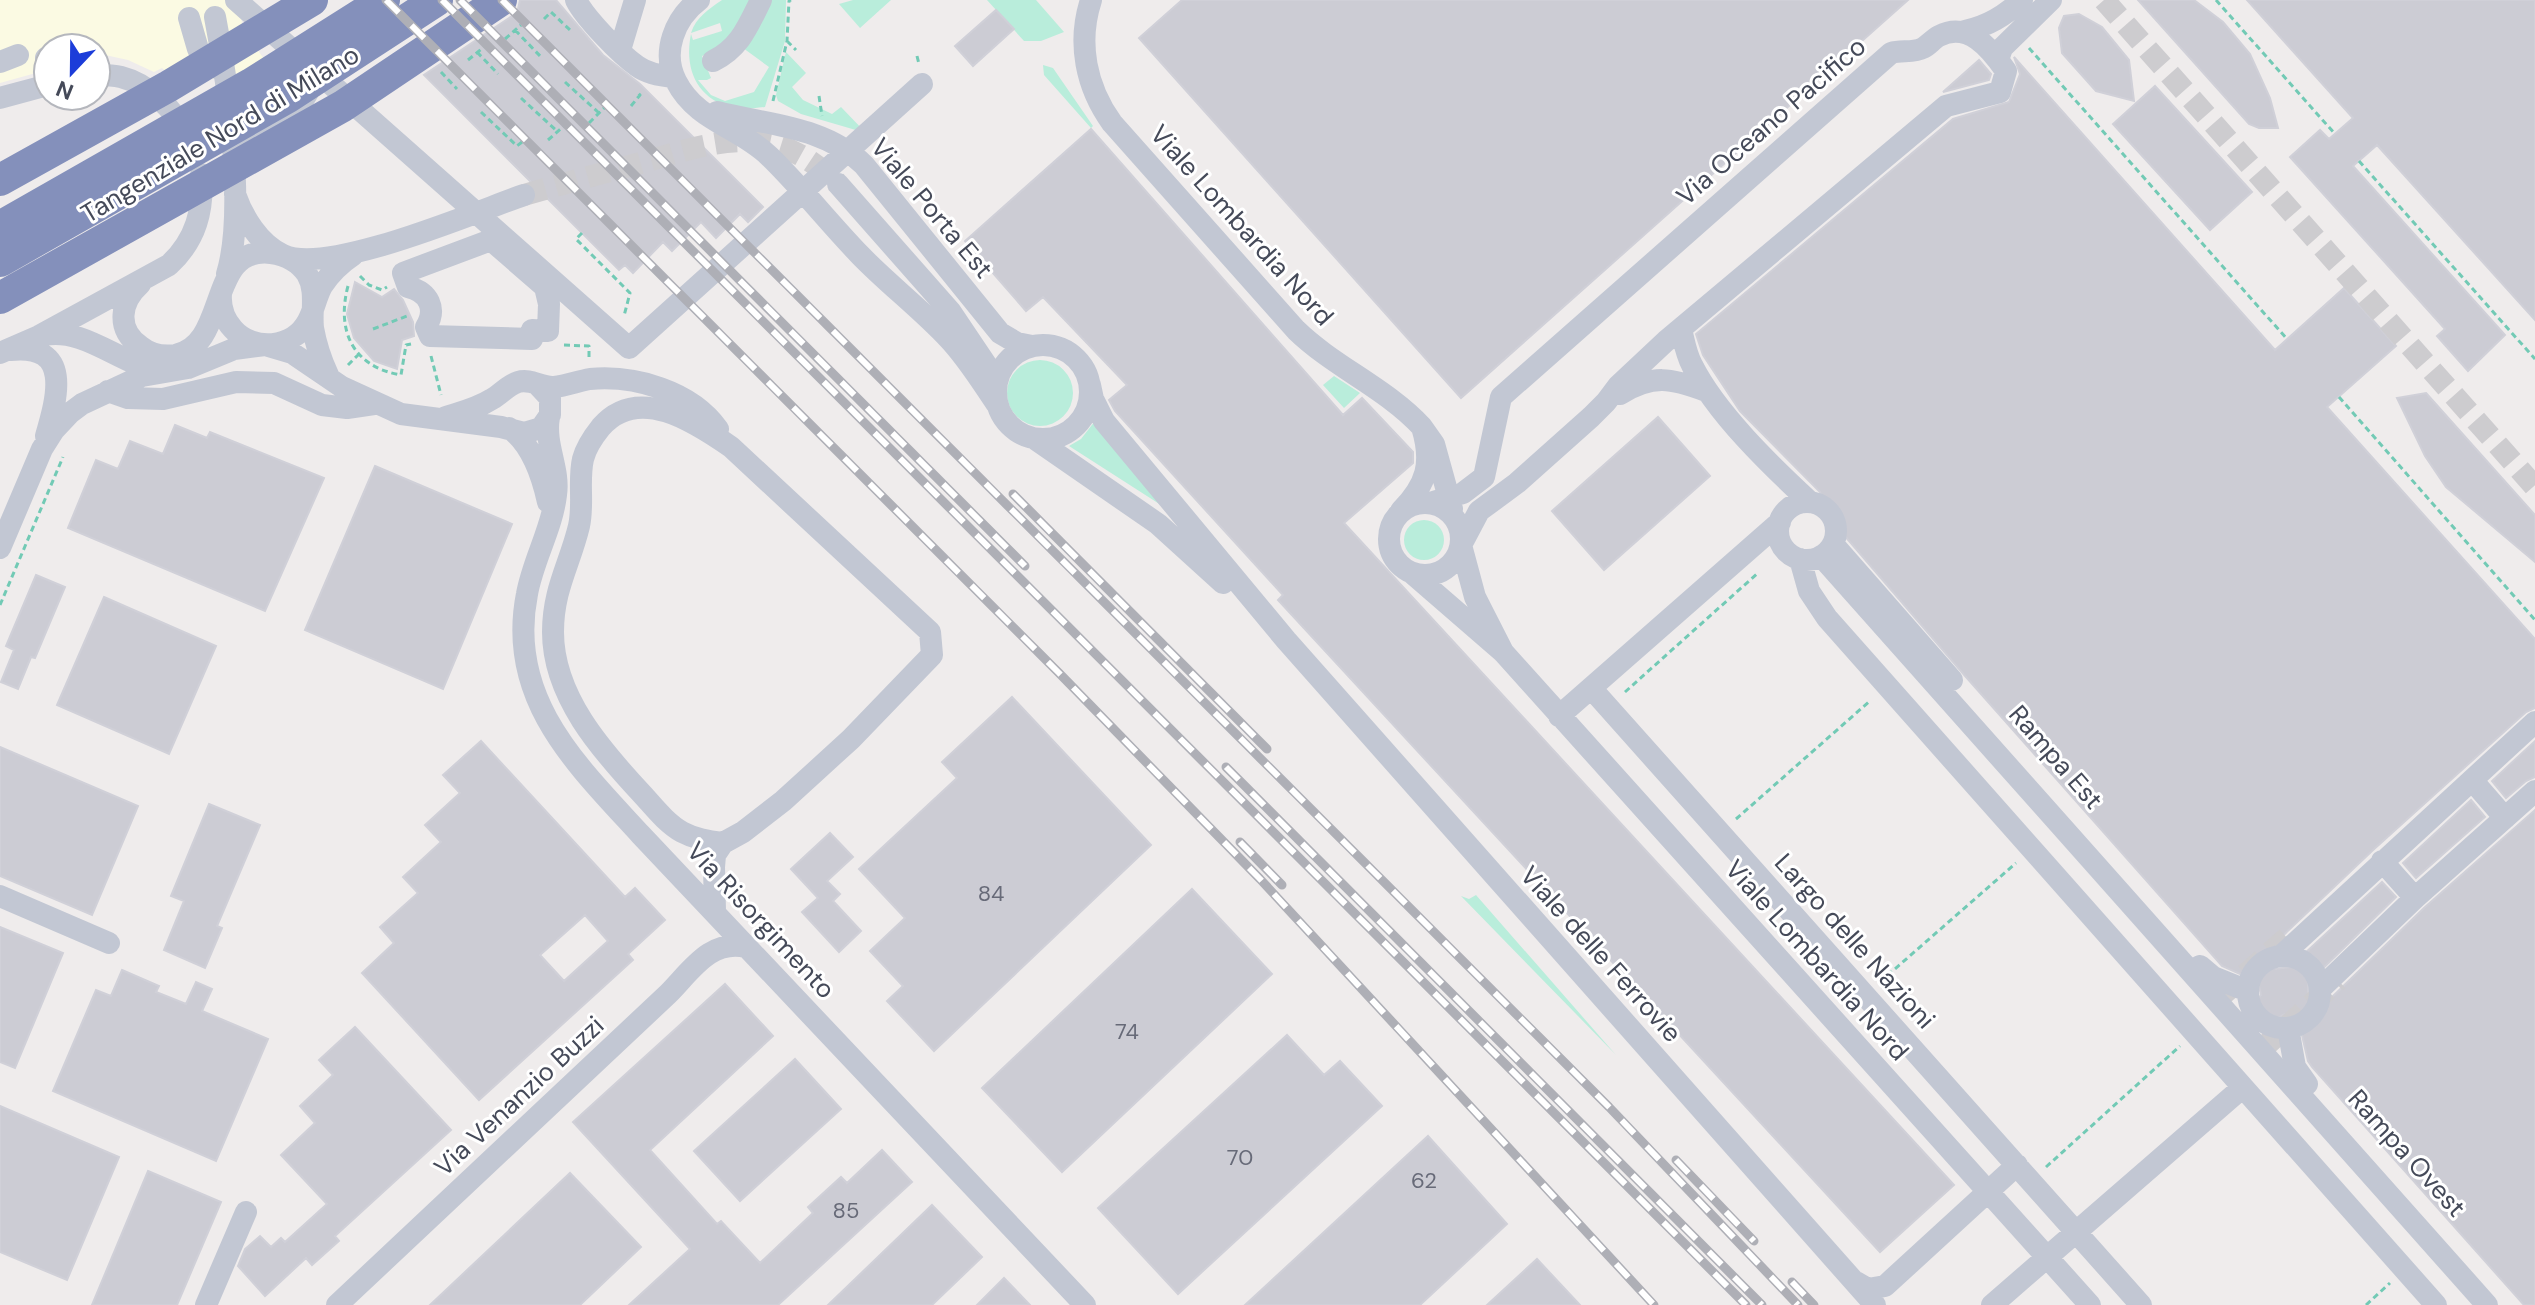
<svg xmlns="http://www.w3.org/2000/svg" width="2535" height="1305" viewBox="0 0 2535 1305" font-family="'DM Sans',sans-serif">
  <rect width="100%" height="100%" fill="#efecec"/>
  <!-- commercial -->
  <path fill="#fbfae3" d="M0 0H238L243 29 269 66 181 86 162 68 154 72 128 60 96 53V48L49 45 43 71 0 83Z"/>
  <!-- green -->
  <path fill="#b9eddb" d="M722 0H752C739 28 734 46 702 56L711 78 707 80H698L711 95 725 101 754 92 769 67 743 48 768 0H786L785 41 765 107C755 108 743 110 733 108 696 99 684 68 691 34L693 40 722 31 720 23 691 33C696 17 709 9 722 0Z
    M853 0H891L860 28 839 4Z
    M987 0H1036L1064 32 1041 41H1024Z
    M786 52 806 73 792 87 803 100 832 114 841 107 866 133 801 114 778 101 776 95Z
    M1043 65 1053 68 1093 126 1091 128 1044 75Z
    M1007 393a33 33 0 1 1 66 0a33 33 0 1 1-66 0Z
    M1334 376 1360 393 1344 408 1323 385Z
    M1095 421 1175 514 1069 446 1081 439Z
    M1404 540a20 20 0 1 1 40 0a20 20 0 1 1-40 0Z
    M1476 895 1616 1055 1461 896 1469 899Z"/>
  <!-- building -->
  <path fill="#ccccd4" stroke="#d0d0d8" stroke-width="2" fill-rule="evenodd" d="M520 0H556L603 55 640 84 763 207 748 222 740 214 716 238 701 222 672 251 663 242 633 273 625 265 619 270 424 75 512 16 518 9Z
    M1182 0H1908L1461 398 1139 38Z
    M2138 0H2194L2223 22 2250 54 2270 98 2278 128H2259L2249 124Z
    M2247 0H2535V320L2377 145 2353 166 2505 335 2468 371 2437 336 2445 329 2290 157 2320 130 2329 139 2353 118Z
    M996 10 1014 29 973 66 955 46Z
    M2079 14 2102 27 2129 60 2134 101 2096 91 2062 53 2059 28 2064 16Z
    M2014 57 2275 350 2344 288 2396 346 2327 407 2535 639V708L2526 712 2372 851 2272 946 2267 958 2276 969 2290 967 2382 882 2396 897 2308 983V992L2312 998 2318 1002 2330 999 2424 908 2535 810V1305H2524L2312 1067 2308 1061 2298 1018 2285 1014 2278 1018 2275 1025 2255 1003 2261 995 2258 982 2222 966 1966 677 1844 535 1835 530 1819 512 1824 504 1820 492 1740 411 1703 355 1696 334 1953 119 2009 102 2020 74Z
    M1979 60 1991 74 1989 80 1943 92Z
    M2155 86 2252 192 2210 230 2113 124Z
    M1091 129 1343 415 1362 398 1413 452V463L1344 523 1954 1185 1880 1252 1278 600 1283 595 1115 411 1109 400 1127 385 1043 297 1026 311 965 241Z
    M355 282 382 297 394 289 403 300 413 322 414 336 402 340 397 369 374 361 354 338 347 314Z
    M2426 393 2535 515V562L2446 487 2425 456 2397 398Z
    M1658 417 1710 476 1604 570 1552 511Z
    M175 425 207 438 210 432 324 478 265 611 68 528 96 460 118 469 130 441 163 454Z
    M375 466 512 524 443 689 305 630Z
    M36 575 65 587 35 658 31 657 18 689 1 682 14 650 6 646Z
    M104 597 216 646 169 754 57 705Z
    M1012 697 1151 845 934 1051 887 1001 903 986 870 951 905 918 859 869 957 778 942 762Z
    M481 741 625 897 635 888 665 920 628 954 633 960 479 1100 362 973 394 943 380 927 418 893 403 877 441 842 425 825 460 793 443 775ZM585 915 608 941 564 981 540 955Z
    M2535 741V777L2526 781 2506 798 2492 781Z
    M0 747 138 806 92 915 0 876Z
    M2471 800 2485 817 2416 878 2403 863Z
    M209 804 260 825 217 926 222 928 205 968 164 950 184 901 171 896Z
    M830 833 853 857 827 881 840 894 833 901 861 931 839 952 802 912 818 898 791 869Z
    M1192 889 1272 974 1062 1172 982 1088Z
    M0 927 63 953 15 1068 0 1062Z
    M122 970 159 986 156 992 186 1004 196 982 212 989 202 1011 268 1039 216 1161 53 1091 96 990 111 996Z
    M725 984 773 1036 650 1150 717 1224 721 1221 760 1263 813 1213 808 1207 841 1177 847 1183 882 1150 912 1182 778 1305H629L690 1249 573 1122Z
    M355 1027 451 1130 335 1236 339 1241 312 1265 306 1258 265 1296 238 1266 245 1249 260 1236 271 1247 281 1238 285 1242 327 1204 281 1155 315 1123 300 1106 333 1075 319 1060Z
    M1287 1035 1324 1075 1340 1061 1382 1106 1178 1294 1098 1208Z
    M795 1059 841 1109 740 1201 694 1151Z
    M0 1106 119 1157 67 1280 0 1252Z
    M1428 1136 1507 1224 1420 1305H1245Z
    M148 1171 221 1202 177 1305H92Z
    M570 1173 641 1247 580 1305H430Z
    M932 1205 982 1257 932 1305H828Z
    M1537 1259 1580 1305H1487Z
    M1004 1278 1030 1305H977Z"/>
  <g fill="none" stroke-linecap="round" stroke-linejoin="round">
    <!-- minor-tunnel -->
    <path stroke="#cdcccf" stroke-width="22" stroke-dasharray="22 11" stroke-linecap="butt" d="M2104 0 2535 487
      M524 195C562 184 599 174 637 164 681 152 729 133 775 145 799 151 819 166 837 183
      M2221 996 2291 934
      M2262 1049 2338 980"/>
    <!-- path -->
    <path stroke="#72cab5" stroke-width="3" stroke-dasharray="6 4" stroke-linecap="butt" d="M2216 0 2335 134
      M544 19 551 12 570 30
      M515 30 542 58
      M505 39 521 25
      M787 41 796 50
      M2029 48 2287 339
      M477 52 498 74
      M917 56 919 64
      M468 60 484 47
      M441 72 457 89
      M565 82 599 113
      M819 96 822 116
      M521 98 558 132
      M773 101 787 41 789 1 791 0
      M631 106 640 95 636 91
      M481 112 517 146 522 142
      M589 123 604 108
      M548 140 564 126
      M2359 161 2535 359
      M582 233 576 239 630 293 624 316
      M360 276 369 285 382 290 387 287
      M348 286C336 331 353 367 401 375L406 345 411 344
      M373 329 407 316
      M564 345 589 346V358
      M431 356 441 395
      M348 365 359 354
      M2339 397 2535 620
      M0 605 63 457
      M1625 692 1759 572
      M1736 819 1871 700
      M1880 982 2016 863
      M2046 1167 2180 1046
      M2366 1305 2390 1283"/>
    <!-- minor -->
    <path stroke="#c2c7d3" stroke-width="22" d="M236 0 629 348 922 84
      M576 0C585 18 620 54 637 66 648 74 661 76 674 77
      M699 0C675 18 661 52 676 81 696 121 739 127 769 156 801 187 829 223 860 255 888 284 921 309 949 339 967 358 981 381 996 403
      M1091 0C1077 43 1086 87 1112 123L1296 330C1334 367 1386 388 1422 427
      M215 17C228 83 246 211 227 274
      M189 18 198 49 219 69
      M1965 31C1988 26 2004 16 2022 0
      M620 50 635 0
      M46 58H48
      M1998 60 2002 48 2051 0
      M713 61C740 48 748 26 761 0
      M0 62 18 55
      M96 75C104 75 113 75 121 77 149 84 175 110 186 135
      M0 98 48 85
      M717 112C767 125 825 126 864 165L1000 333 1017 343 1032 346
      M239 138C267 128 294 120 308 92
      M838 184 950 311 991 372
      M235 194C243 217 259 244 283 255 327 276 475 212 524 195
      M491 240 545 287 549 304 548 331 532 330V339L430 336 426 327C437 309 429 292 408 287L403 273Z
      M140 284C120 302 116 329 140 346 150 354 162 357 175 355 230 345 206 245 271 253 285 255 299 262 307 274 317 291 311 310 313 328 316 345 321 360 328 375
      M221 294C220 307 224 319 233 329 253 352 293 349 308 321 314 310 316 297 322 286 331 272 341 263 353 255
      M1681 329C1684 341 1686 354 1692 365 1716 413 1770 465 1810 502
      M44 335C87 327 122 367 163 371
      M996 392a47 47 0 1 1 94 0a47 47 0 1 1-94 0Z
      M10 350C73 343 57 398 46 436
      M0 353 39 336 169 265C196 240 204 210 201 174
      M1090 385 1093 399 1104 421 1286 640 1875 1305
      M108 391 128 398 163 399 236 382 274 383 322 405 347 408 374 404
      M1620 394C1653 374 1671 378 1706 391
      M446 417C462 412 478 408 492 399 501 394 508 385 518 382 531 378 541 388 554 387 566 386 578 381 590 379 635 375 691 391 718 429
      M549 417C544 445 560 468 556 495 552 529 533 560 527 594 506 699 577 765 641 835L1085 1305
      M509 428C532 444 542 475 548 502
      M1035 439 1158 524 1223 583
      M1778 531a29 29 0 1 1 58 0a29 29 0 1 1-58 0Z
      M1389 539a36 36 0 1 1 72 0a36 36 0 1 1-72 0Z
      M1430 503 1463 493 1484 477 1501 397 1891 53C1901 50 1914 53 1923 48 1929 45 1933 39 1939 36 1968 21 1990 48 2006 71L2000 92 1946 106 1666 341 1618 386 1606 402 1591 417 1517 483 1479 511 1461 545 1475 597 1503 652
      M1401 511C1427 484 1433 463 1422 427L1434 444 1452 509
      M1833 544 1952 680
      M0 548 42 449 54 430 70 413 82 404 142 376 188 368 234 349 265 345 292 353 342 387 401 414 501 427 524 433 541 428 550 415V398L537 384
      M1821 556 2487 1305
      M1800 559 1809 591 1827 618 2436 1305
      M1413 574 1503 652 2090 1305
      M1591 688 2141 1305
      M1559 716 1780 522
      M2472 780 2505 818
      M2382 861 2415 898
      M0 896 109 943
      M715 911 714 867 715 855 723 843 743 832 783 801 851 739 932 655 930 632 731 447C695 422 638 384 601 427 593 437 586 447 583 459 578 481 584 504 579 526 570 564 553 589 553 632 553 696 601 750 642 794 654 807 666 823 682 832 695 839 708 841 723 843
      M2281 956 2535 722
      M2248 992a36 36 0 1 1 72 0a36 36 0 1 1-72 0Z
      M2200 966 2213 977 2248 991
      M2321 988 2415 898 2535 791
      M2288 1028 2295 1067 2307 1084
      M1856 1282 1868 1289 1885 1286 2017 1165
      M206 1305 246 1212
      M337 1305 668 994C691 971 710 939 746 947
      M1992 1305 2242 1088"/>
    <!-- highway -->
    <path stroke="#8490bb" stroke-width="32" d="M0 180 169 86 312 0
      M0 227 251 84 384 0
      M0 261 288 97 437 0
      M0 298 343 106 501 0"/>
    <defs>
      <path id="rail" d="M386 0 1059 673 1260 879 1654 1305
        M442 0 1746 1305
        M460 0 1025 566
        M502 0 1609 1107 1798 1305
        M1013 494 1267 749
        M1226 767 1762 1305
        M1240 842 1282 885
        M1676 1160 1754 1241
        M1792 1282 1814 1305"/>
    </defs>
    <!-- rail casing -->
    <use href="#rail" stroke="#aeafb6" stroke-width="9"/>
    <!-- rail -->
    <use href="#rail" stroke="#fff" stroke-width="6" stroke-dasharray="18" stroke-linecap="butt"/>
  </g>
  <g text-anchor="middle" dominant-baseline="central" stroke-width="6" stroke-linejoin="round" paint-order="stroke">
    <!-- number labels -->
    <g font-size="22" fill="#676a78">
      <text x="991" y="893">84</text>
      <text x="1127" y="1031">74</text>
      <text x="1240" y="1157">70</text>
      <text x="1424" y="1180">62</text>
      <text x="846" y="1210">85</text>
    </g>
    <!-- street labels -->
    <g font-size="26" fill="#454a59" stroke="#fff">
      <text transform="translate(1771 121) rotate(-41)">Via Oceano Pacifico</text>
      <text transform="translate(220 134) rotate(-31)">Tangenziale Nord di Milano</text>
      <text transform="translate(932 208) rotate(50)">Viale Porta Est</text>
      <text transform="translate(1242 225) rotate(48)">Viale Lombardia Nord</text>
      <text transform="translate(2056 757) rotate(49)">Rampa Est</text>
      <text transform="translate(761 920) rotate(47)">Via Risorgimento</text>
      <text transform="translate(1855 941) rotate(48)">Largo delle Nazioni</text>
      <text transform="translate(1601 954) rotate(48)">Viale delle Ferrovie</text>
      <text transform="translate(1817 960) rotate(48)">Viale Lombardia Nord</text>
      <text transform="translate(519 1096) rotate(-43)">Via Venanzio Buzzi</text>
      <text transform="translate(2407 1153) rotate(48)">Rampa Ovest</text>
    </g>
  </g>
  <!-- north arrow -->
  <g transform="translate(72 72) rotate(202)"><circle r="38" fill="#ffffff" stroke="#b5b7bd" stroke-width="2"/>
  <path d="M0-6L14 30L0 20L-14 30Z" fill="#1c3dd9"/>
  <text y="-12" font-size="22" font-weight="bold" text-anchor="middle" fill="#454a59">N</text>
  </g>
</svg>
